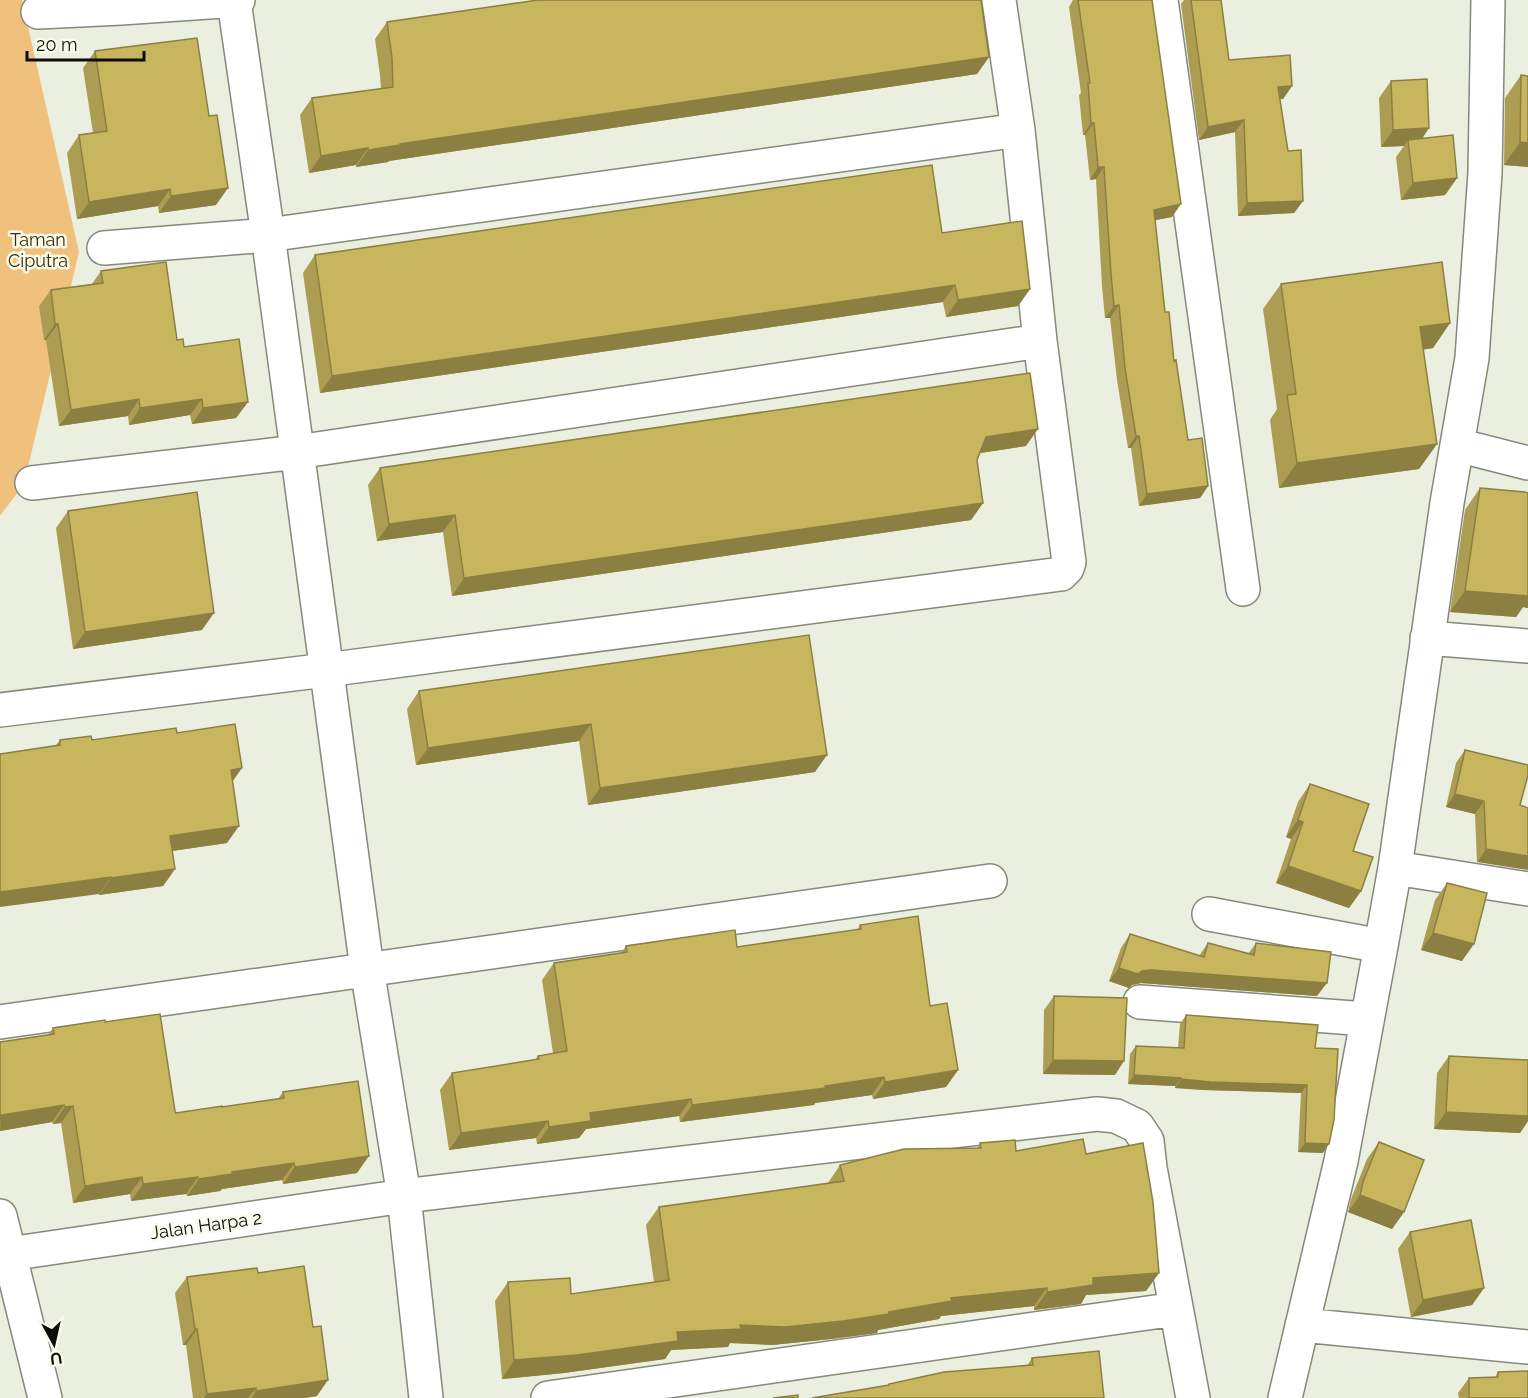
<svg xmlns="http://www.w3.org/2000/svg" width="1528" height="1398" viewBox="0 0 1528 1398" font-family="Raleway,sans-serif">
  <rect width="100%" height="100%" fill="#eaefe0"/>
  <!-- green -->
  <path fill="#f0c17d" d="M0 0H22L79 252 24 484 0 516Z"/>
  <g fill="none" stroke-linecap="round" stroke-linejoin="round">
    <defs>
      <path id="minor" d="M1161 0 1243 589
        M234 1 268 235 367 969 404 1196 426 1398
        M38 12 121 8 238 0
        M104 248 268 235 1018 130
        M1457 445 1528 463
        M32 483 297 452 1040 341
        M1427 638 1528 646
        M0 710 326 670 1061 574 1067 568 1069 562 1040 341 1018 130 999 0
        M1395 868 1528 889
        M1209 914 1381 946
        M1140 1002 1367 1019
        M0 1022 990 881
        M0 1216 45 1398
        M9 1254 404 1196 1097 1114 1116 1116 1137 1126 1147 1141 1150 1168 1193 1398
        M1302 1325 1528 1347
        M548 1398 1176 1309
        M1285 1398 1341 1161 1381 946 1395 868 1447 503 1472 358 1485 173 1488 0"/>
    </defs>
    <!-- minor casing -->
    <use href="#minor" stroke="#85897b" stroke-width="36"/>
    <!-- minor -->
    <use href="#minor" stroke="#fff" stroke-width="33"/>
  </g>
  <!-- wall -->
  <path fill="#ac9d52" d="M1073 0H1152L1172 217 1155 220 1165 312 1188 440 1208 486 1200 498 1139 506 1131 448H1128L1117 380 1110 318H1105L1102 286 1096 179 1090 180 1085 135H1083L1079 95 1081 93 1069 7Z
    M1184 0H1221L1229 60 1292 86 1283 99H1280L1288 151 1303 201 1294 213 1238 216 1235 132 1199 140 1181 4Z
    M387 22 989 57 977 74 389 161 388 162 356 167V165L309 173 300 115 312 98 381 89 380 75 375 39Z
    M95 51 216 205 159 213 158 206 77 219 67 153 79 135 93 133 83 68Z
    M1521 75 1528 167 1504 165 1505 98Z
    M1391 81 1429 128 1422 139 1457 178 1445 195 1401 200 1396 157 1404 146 1381 147 1379 98Z
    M942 233 1030 289 1018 306 946 317 943 302 320 393 303 273 315 255Z
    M101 271 177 340 184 347 248 402 236 418 192 424 190 415 129 425 128 416 59 426 46 340H44L39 306 51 290 92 284Z
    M1281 284 1450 323 1433 348 1423 350 1437 444 1419 469 1279 488 1270 420 1277 409 1263 309Z
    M1026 446 980 453 977 460 983 503 971 520 452 596 443 532 377 541 368 485 380 468Z
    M1480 488 1528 493V608L1523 607 1516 617 1450 612 1465 510Z
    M68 511 202 630 73 649 56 528Z
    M809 635 815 772 588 805 579 741 416 765 407 709 419 691Z
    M177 733 232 781 227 843 172 851 175 869 163 886 99 895 56 745 60 740H92Z
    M1465 750 1520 805 1477 862 1475 814 1446 807 1456 763Z
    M1310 784 1353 851 1361 891 1349 908 1276 883 1291 839 1286 837 1298 802Z
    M1447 883 1462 961 1421 950 1435 900Z
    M860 925 930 1006 958 1070 946 1087 873 1099 872 1095 815 1103 814 1105 680 1122 679 1116 586 1129 579 1138 537 1144 536 1138 449 1150 440 1090 452 1073 535 1060 538 1056 553 1053 542 980 554 963 621 953 626 946 737 947 857 930Z
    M1130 934 1199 956 1208 943 1248 954 1256 943 1317 996 1141 983 1132 985 1129 988 1109 981 1121 948Z
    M1054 996 1115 1075 1043 1074 1044 1010Z
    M1186 1015 1315 1048 1323 1153 1298 1152 1301 1093 1204 1090 1175 1088V1086L1128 1084 1130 1054 1136 1046 1178 1048 1180 1024Z
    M105 1022 176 1113 222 1107 278 1099 283 1092 357 1173 283 1184 282 1180 222 1189 220 1191 187 1196 186 1194 131 1201 130 1194 73 1203 61 1123 53 1124 52 1122 0 1131V1042L48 1035 53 1028Z
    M1449 1056 1528 1060V1121L1520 1133 1434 1129 1437 1073Z
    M1379 1142 1404 1212 1392 1229 1348 1212 1351 1199 1367 1159Z
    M980 1143 1016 1151 1086 1154 1159 1273 1146 1291 1086 1295 1081 1304 1034 1310V1306L941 1316 939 1319 878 1330 877 1333 831 1339 772 1345 730 1343 728 1347 671 1350 665 1359 564 1373 502 1379 495 1301 508 1282 571 1294 654 1282 646 1225 659 1207 828 1183 840 1165 977 1148Z
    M1410 1232 1484 1288 1472 1305 1411 1317 1398 1249Z
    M258 1273 317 1396 305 1398H193L186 1345H183L175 1293 187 1277Z
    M1032 1358 1104 1398 888 1385 889 1384 1027 1366Z
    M1498 1372 1528 1398H1459L1458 1393 1469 1378 1495 1377Z"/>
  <!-- shaded-wall -->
  <path fill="#8c7f42" d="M989 57 977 74 389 161 388 162 356 167 368 150 400 144Z
    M1292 86 1283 99 1269 100 1278 87Z
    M1244 120 1235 132 1199 140 1208 127Z
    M1091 123H1094L1085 135H1083Z
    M1429 128 1417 145 1408 140 1404 146 1381 147 1393 130Z
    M1520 142 1528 143V167L1504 165Z
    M368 148 356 165 309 173 321 156Z
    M1098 167H1104L1096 179 1090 180Z
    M1457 178 1445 195 1401 200 1413 183Z
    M228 188 216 205 159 213 171 196Z
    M170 189 158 206 77 219 89 202Z
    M1303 201 1294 213 1238 216 1247 203Z
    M1181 204 1172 217 1146 222 1154 210Z
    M955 285 943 302 320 393 332 376Z
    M1030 289 1018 306 946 317 958 300Z
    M1119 305 1110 318H1105L1114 306Z
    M1450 323 1433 348 1403 352 1420 327Z
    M55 324H58L46 340H44Z
    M139 399 128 416 59 426 71 410Z
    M202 399 190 415 129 425 140 408Z
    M248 402 236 418 192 424 203 408Z
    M1038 429 1026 446 974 454 986 437Z
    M1136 436H1139L1131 448H1128Z
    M1437 444 1419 469 1279 488 1297 463Z
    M1208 486 1200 498 1139 506 1147 494Z
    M983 503 971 520 452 596 464 578Z
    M455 515 443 532 377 541 389 524Z
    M1465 591H1528V608L1523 607 1516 617 1450 612Z
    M214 613 202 630 73 649 85 632Z
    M591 724 579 741 416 765 428 748Z
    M827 755 815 772 588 805 600 788Z
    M242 768 230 785 231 770Z
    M1455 794 1484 801 1475 814 1446 807Z
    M1298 820 1303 822 1291 839 1286 837Z
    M239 826 227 843 158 853 170 836Z
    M1486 849 1528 856V870L1477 862Z
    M1288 866 1361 891 1349 908 1276 883Z
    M175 869 163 886 99 895 111 878Z
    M111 877 99 894 0 907V892Z
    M1433 933 1474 944 1462 961 1421 950Z
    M1119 968 1142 971 1151 970 1327 983 1317 996 1141 983 1132 985 1129 988 1109 981Z
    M1053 1060 1124 1061 1115 1075 1043 1074Z
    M958 1070 946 1087 873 1099 885 1082Z
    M1134 1075 1181 1078 1175 1086 1128 1084Z
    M884 1077 872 1095 815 1103 814 1105 680 1122 692 1105Z
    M1181 1079 1307 1085 1301 1093 1204 1090 1175 1088Z
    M691 1099 679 1116 586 1129 579 1138 537 1144 549 1127 590 1113Z
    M64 1105 52 1122 0 1131 1 1115Z
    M73 1106 61 1123 53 1124 65 1107Z
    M1446 1112 1528 1116V1121L1520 1133 1434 1129Z
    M548 1121 536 1138 449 1150 461 1133Z
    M1305 1143 1329 1144 1323 1153 1298 1152Z
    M369 1156 357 1173 283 1184 295 1167Z
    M294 1163 282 1180 222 1189 220 1191 187 1196 199 1179 232 1172Z
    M142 1177 130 1194 73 1203 85 1186Z
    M198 1177 186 1194 131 1201 143 1184Z
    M1360 1195 1404 1212 1392 1229 1348 1212Z
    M1159 1273 1146 1291 1086 1295 1081 1304 1034 1310 1047 1292 1093 1278Z
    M1047 1288 1034 1306 941 1316 939 1319 878 1330 877 1333 831 1339 772 1345 730 1343 728 1347 671 1350 665 1359 564 1373 502 1379 514 1360 677 1332 740 1325 889 1312 951 1298Z
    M1484 1288 1472 1305 1411 1317 1423 1300Z
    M195 1329H197L186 1345H183Z
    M328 1380 317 1396 305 1398H252L256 1391Z
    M256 1388 248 1398H204L207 1394Z"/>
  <!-- building -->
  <path fill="#c8b65f" stroke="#8c7f42" stroke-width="1.5" d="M538 0H981L989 57 400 144V145L368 150V148L321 156 312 98 393 87 392 58 387 22Z
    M1078 0H1152L1181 204 1154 210 1165 312H1169L1174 361 1176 360 1188 440 1202 438 1208 486 1147 494 1139 436H1136L1125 368 1119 305 1114 306 1111 274 1104 167H1098L1094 123H1091L1088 83H1090Z
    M1191 0H1221L1229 60 1290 55 1292 86 1278 87 1288 151 1301 150 1303 201 1247 203 1244 120 1208 127Z
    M197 38 209 116 217 115 228 188 171 196 170 189 89 202 79 135 107 131 95 51Z
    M1521 75 1528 76V143L1520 142Z
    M1427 79 1429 128 1393 130 1391 81Z
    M1453 135 1457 178 1413 183 1408 140Z
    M932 165 942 233 1022 221 1030 289 958 300 955 285 332 376 315 255Z
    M166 262 177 340 183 339 184 347 239 339 248 402 203 408 202 399 140 408 139 399 71 410 58 324H55L51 290 103 283 101 271Z
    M1442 262 1450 323 1420 327 1437 444 1297 463 1287 395 1296 394 1281 284Z
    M1030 373 1038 429 986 437 977 460 983 503 464 578 455 515 389 524 380 468Z
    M1480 488 1525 492 1528 493V596L1465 591Z
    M197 492 214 613 85 632 68 511Z
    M809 635 827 755 600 788 591 724 428 748 419 691Z
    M235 724 242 768 231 770 239 826 170 836 175 869 111 878V877L0 892V754L60 745V740L91 736 92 740 176 728 177 733Z
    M1465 750 1528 765V775L1520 805 1528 808V856L1486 849 1484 801 1455 794Z
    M1310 784 1369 804 1353 851 1373 857 1361 891 1288 866 1303 822 1298 820Z
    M1447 883 1487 893 1474 944 1433 933Z
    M918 916 930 1006 947 1003 958 1070 885 1082 884 1077 825 1086 826 1088 692 1105 691 1099 590 1113 591 1121 549 1127 548 1121 461 1133 452 1073 539 1059 538 1056 567 1051 554 963 627 952 626 946 735 930 737 947 861 929 860 925Z
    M1130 934 1204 957 1208 943 1254 955 1256 943 1331 952 1327 983 1151 970 1142 971 1138 974 1119 968Z
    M1054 996 1127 998 1124 1061 1053 1060Z
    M160 1014 175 1111 176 1113 222 1106V1107L284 1098 283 1092 358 1081 369 1156 295 1167 294 1163 232 1172V1174L199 1179 198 1177 143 1184 142 1177 85 1186 73 1106 65 1107 64 1105 1 1115 2 1122H0V1042L54 1034 53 1028 105 1020V1022Z
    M1186 1015 1318 1025 1315 1048 1338 1049 1334 1120 1329 1144 1305 1143 1307 1085 1210 1082 1181 1079V1078L1134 1075 1136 1046 1184 1048Z
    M1449 1056 1528 1060V1116L1446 1112Z
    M1083 1139 1086 1154 1143 1143 1153 1202 1159 1273 1093 1278V1285L1047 1292V1288L951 1298 952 1301 889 1312V1314L843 1321 785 1327 740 1325 741 1329 677 1332 678 1341 577 1355 514 1360 508 1282 570 1278 571 1294 669 1280 659 1207 844 1181 840 1165 904 1149 981 1148 980 1143 1015 1140 1016 1151Z
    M1379 1142 1424 1160 1404 1212 1360 1195 1363 1182Z
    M1471 1220 1484 1288 1423 1300 1410 1232Z
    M304 1266 313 1327 321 1326 328 1380 256 1391V1388L207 1394 197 1329H195L187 1277 257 1268 258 1273Z
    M1099 1351 1104 1398H812L889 1385V1384L944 1372 1033 1365 1032 1358Z
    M1528 1371V1398H1469V1378L1498 1377V1372Z
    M798 1395V1398H773Z"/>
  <g text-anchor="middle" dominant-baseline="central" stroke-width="5" stroke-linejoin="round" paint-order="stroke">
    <!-- park labels -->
    <g font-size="18" fill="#3e2a08" stroke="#f8fced">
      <text x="38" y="239">Taman<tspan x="38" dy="21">Ciputra</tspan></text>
    </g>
    <!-- street labels -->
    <g font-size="18" fill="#0c0d08" stroke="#f8fced">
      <text transform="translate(206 1225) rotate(-8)">Jalan Harpa 2</text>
    </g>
  </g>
  <!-- north arrow -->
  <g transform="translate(54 1344) rotate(172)" stroke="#f8fced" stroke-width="4.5" paint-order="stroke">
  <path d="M0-4.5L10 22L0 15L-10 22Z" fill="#0c0d08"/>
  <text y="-9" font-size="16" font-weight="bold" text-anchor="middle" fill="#0c0d08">U</text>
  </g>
  <!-- scale -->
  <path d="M27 51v9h117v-9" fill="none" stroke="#0c0d08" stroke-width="3"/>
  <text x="36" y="51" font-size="18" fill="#0c0d08" stroke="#f8fced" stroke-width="4.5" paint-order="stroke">20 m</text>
</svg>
